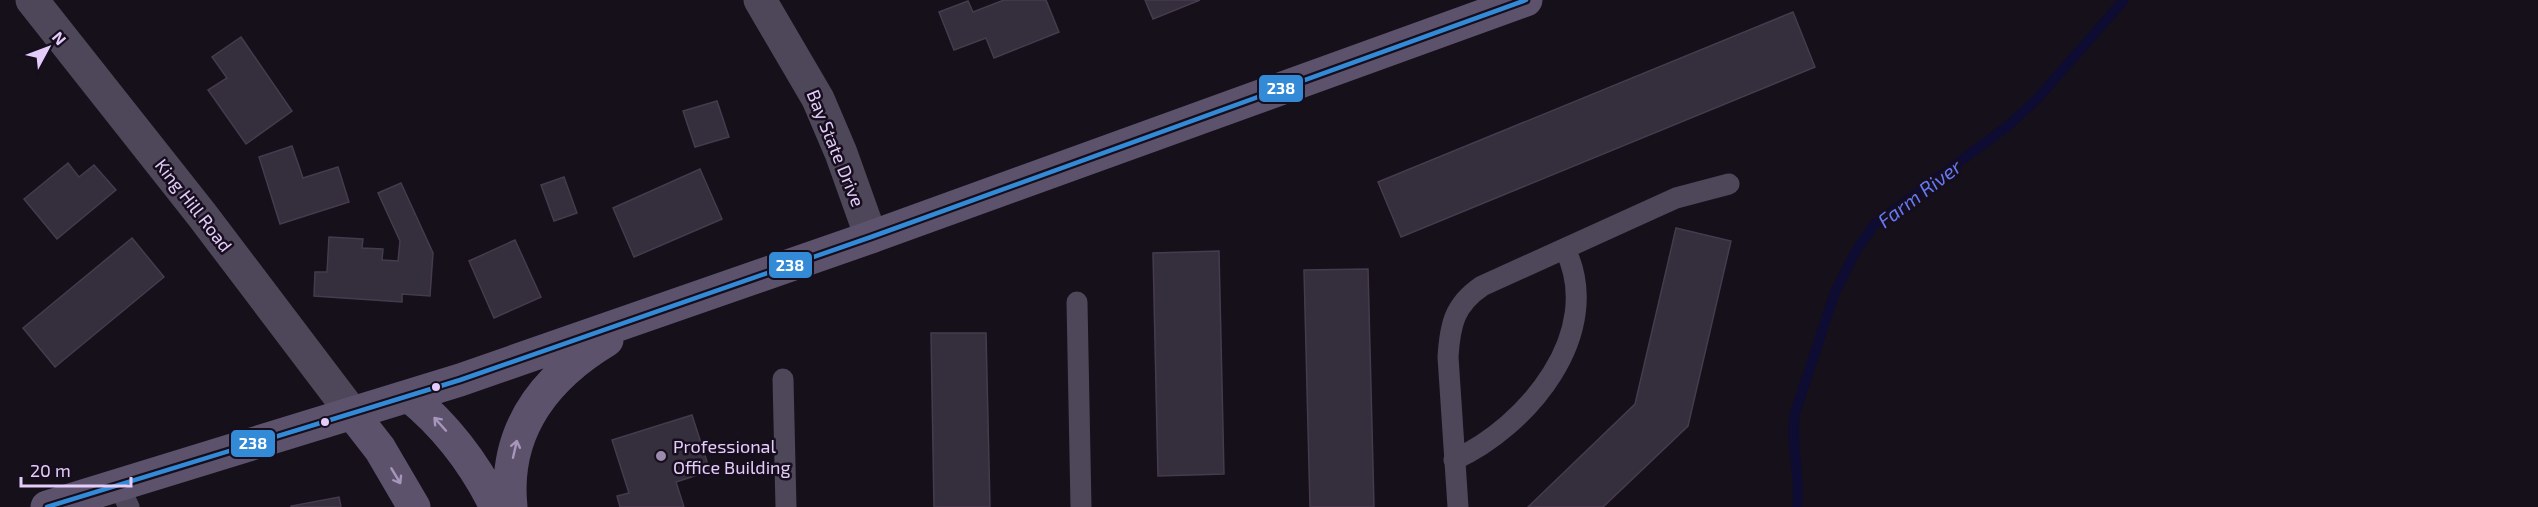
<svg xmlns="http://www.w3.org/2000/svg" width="2538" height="507" viewBox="0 0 2538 507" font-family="'Exo 2',sans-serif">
  <rect width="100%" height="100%" fill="#15101a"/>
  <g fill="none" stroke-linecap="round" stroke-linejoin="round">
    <!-- stream -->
    <path stroke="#0e0c33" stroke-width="10" d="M1797 507C1801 475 1790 444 1795 413L1835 292 1857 249 1874 225 2009 125 2037 99 2124 0"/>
  </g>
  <!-- building -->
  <path fill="#352e3c" stroke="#453b4d" stroke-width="1.5" d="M1004 0H1046L1059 32 994 58 986 38 954 50 939 12 968 1 973 12Z
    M1145 0H1200L1153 19Z
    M1793 12 1815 67 1401 237 1378 182Z
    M241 37 292 111 246 144 208 90 227 78 212 57Z
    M717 101 729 137 695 147 683 111Z
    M292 146 303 178 338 167 349 202 280 224 259 157Z
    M68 163 79 177 94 165 116 190 57 239 24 199Z
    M700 169 722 219 634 257 613 208Z
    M564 177 577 213 554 221 541 185Z
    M401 183 433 253 430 296 402 294V302L314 296 315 272H327L329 237 363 239 362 248 383 249 382 260 398 261 400 241 378 193Z
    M1676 228 1731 241 1688 426 1603 507H1528L1635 404Z
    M132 238 164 277 55 367 23 328Z
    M515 240 541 297 494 318 469 261Z
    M1219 251 1224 474 1158 476 1153 253Z
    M1368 269 1374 507H1310L1304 270Z
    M931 333H986L990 507H934Z
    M692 415 710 471 676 482 684 507H620L617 496 629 493 612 440Z
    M339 497 341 507H291V506Z"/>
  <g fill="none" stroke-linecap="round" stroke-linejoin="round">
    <!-- lane -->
    <path stroke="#4e4659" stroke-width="21" d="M1077 302 1081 507
      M783 379 786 507
      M1454 460C1527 427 1606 333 1565 249
      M118 485 129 507
      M1458 507 1448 357C1450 325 1454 305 1482 286L1676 198 1729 184"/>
    <!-- street -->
    <path stroke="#4e4659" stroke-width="33" d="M32 0 202 215 352 413
      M760 0 818 99 841 153 871 237"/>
    <!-- secondary -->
    <path stroke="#5d526c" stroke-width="33" d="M409 396C446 426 475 464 496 507
      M352 413 380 449 414 507
      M47 507 460 380 871 237 1526 0
      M511 507C503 431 544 378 607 340"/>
    <defs>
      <path id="bus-1" d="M47 507 460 380 871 237 1526 0"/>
    </defs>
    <!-- bus-1 casing -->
    <use href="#bus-1" stroke="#160d1d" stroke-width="9"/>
    <!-- bus-1 -->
    <use href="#bus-1" stroke="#338bd7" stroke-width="4.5"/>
  </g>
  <!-- one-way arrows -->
  <defs><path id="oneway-shaft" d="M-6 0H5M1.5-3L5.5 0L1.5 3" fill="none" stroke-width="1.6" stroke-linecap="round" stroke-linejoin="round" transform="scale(1.5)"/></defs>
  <g stroke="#a796bb">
    <use href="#oneway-shaft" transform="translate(440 424) rotate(-132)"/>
    <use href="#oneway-shaft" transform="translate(515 449) rotate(-77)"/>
    <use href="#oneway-shaft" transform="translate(396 476) rotate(59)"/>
  </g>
  <!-- markers -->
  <g fill="#e4cdfb" stroke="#160d1d" stroke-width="2">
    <circle cx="436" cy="387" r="5"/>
    <circle cx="325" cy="422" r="5"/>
  </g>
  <circle fill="#9c8bac" stroke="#160d1d" stroke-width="2" cx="661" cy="456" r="6"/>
  <g text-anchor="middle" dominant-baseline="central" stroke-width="5" stroke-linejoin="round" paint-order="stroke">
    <!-- street labels -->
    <g font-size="18" fill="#e4cdfb" stroke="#160d1d">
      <text transform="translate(836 148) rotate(68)">Bay State Drive</text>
      <text transform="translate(194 205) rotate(52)">King Hill Road</text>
    </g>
    <!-- poi labels -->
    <g font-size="18" fill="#e4cdfb" stroke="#160d1d" text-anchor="start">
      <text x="673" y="446">Professional<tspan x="673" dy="21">Office Building</tspan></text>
    </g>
    <!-- water labels -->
    <g font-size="20" font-style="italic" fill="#637af3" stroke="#160d1d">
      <text transform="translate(1919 193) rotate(-37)">Farm River</text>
    </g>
  </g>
  <g stroke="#160d1d" stroke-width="2">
    <rect x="1258" y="74" width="46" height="29" rx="6" fill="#338bd7"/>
    <rect x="768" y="251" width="45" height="28" rx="6" fill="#338bd7"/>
    <rect x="230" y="429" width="46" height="29" rx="6" fill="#338bd7"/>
  </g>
  <g font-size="16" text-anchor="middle" font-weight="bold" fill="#fff">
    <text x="1281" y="94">238</text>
    <text x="790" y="271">238</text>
    <text x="253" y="449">238</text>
  </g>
  <!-- north arrow -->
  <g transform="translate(48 48) rotate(49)" stroke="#160d1d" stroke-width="4.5" paint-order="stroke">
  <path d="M0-4.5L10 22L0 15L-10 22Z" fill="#e4cdfb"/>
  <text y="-9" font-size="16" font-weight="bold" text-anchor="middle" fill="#e4cdfb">N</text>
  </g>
  <!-- scale -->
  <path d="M21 477v9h110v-9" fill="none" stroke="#e4cdfb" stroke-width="3"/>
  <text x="30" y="477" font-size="18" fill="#e4cdfb" stroke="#160d1d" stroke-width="4.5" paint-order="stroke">20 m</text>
</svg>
